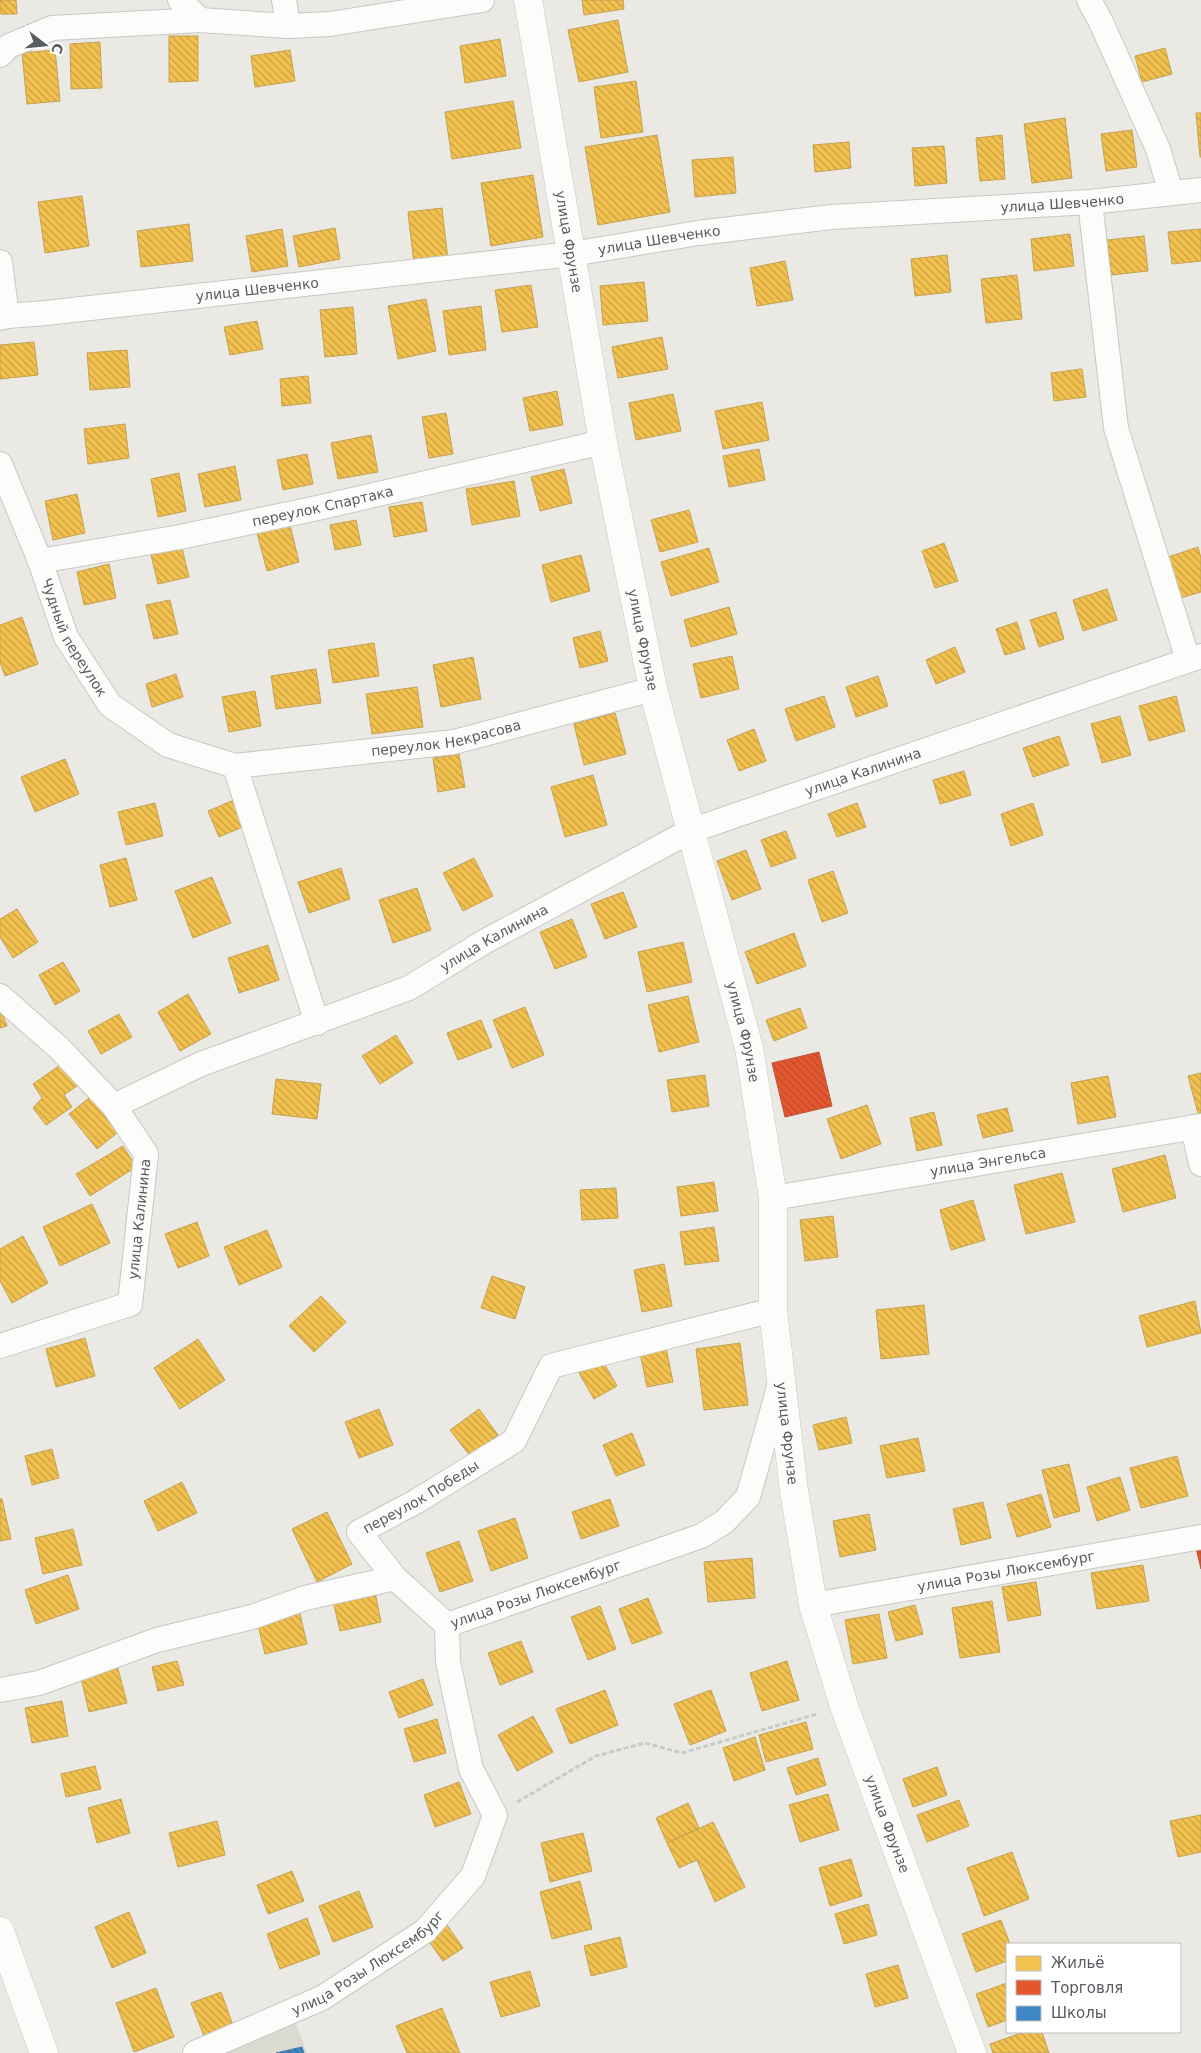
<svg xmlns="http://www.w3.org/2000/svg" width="1201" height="2053" viewBox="0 0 1201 2053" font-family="'DejaVu Sans',sans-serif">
  <defs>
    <pattern id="homes-back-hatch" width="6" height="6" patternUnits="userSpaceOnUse" patternTransform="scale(1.25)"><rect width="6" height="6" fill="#f2c14e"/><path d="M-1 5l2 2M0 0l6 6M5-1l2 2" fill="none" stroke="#c7a044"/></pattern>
    <pattern id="shops-back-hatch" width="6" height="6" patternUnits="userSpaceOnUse" patternTransform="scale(1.25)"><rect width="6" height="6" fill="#e4572e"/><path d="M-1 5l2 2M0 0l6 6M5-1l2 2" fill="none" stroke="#bc4b2b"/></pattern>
    <pattern id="schools-back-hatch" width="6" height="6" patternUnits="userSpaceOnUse" patternTransform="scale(1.25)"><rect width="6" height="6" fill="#3f88c5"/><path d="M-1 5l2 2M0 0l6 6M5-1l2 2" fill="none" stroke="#366d9b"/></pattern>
  </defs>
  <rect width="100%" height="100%" fill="#eae9e3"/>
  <!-- education -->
  <path fill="#dbdad1" d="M295 2021 307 2053H214Z"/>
  <!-- homes -->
  <path fill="url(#homes-back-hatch)" stroke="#c4a254" d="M0 0H16L17 14H0Z
    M582 0H623L624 9 584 15Z
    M618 20 628 72 579 82 568 30Z
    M169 36H198V81L169 82Z
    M500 39 506 76 465 83 460 46Z
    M100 42 102 88 71 89 70 44Z
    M1165 48 1172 74 1142 82 1135 56Z
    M55 50 60 101 27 104 22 53Z
    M290 50 295 81 255 87 251 56Z
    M636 81 643 132 601 138 594 87Z
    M513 101 521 148 452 159 445 112Z
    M1196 113H1201V157H1200Z
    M1065 118 1072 178 1032 183 1024 124Z
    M1132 130 1137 167 1106 171 1101 134Z
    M657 135 670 212 598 225 585 147Z
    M1002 135 1005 179 980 181 976 138Z
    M849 142 851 168 815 172 813 145Z
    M944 146 947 183 915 186 912 148Z
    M733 157 736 193 695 197 692 160Z
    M533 175 543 237 491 246 481 183Z
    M82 196 89 246 45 253 38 202Z
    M442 208 448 260 414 264 408 212Z
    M189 224 193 261 141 267 137 231Z
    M335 228 340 259 299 267 293 236Z
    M282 229 288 266 252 272 246 236Z
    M1201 229V261L1172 264 1168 232Z
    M1070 234 1074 266 1034 271 1031 239Z
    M1144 236 1148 271 1111 275 1107 240Z
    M947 255 951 292 915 296 911 259Z
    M785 261 793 300 757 306 750 268Z
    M1017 275 1022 319 986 323 981 279Z
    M644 282 648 321 603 325 600 286Z
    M531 285 538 327 502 332 495 290Z
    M426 299 436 351 398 359 388 306Z
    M481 306 486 350 449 355 443 311Z
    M353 307 357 354 325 357 320 310Z
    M257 321 263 349 230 355 224 327Z
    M662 337 668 369 618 378 612 347Z
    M34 342 38 375 0 379V345Z
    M127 350 130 387 90 390 87 353Z
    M1082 369 1086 397 1054 401 1051 373Z
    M308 376 311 403 282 406 280 379Z
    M557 391 563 425 530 431 523 398Z
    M673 394 681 431 636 440 629 403Z
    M762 402 769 440 723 449 715 411Z
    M446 413 453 454 429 458 422 417Z
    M125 424 129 458 88 464 84 429Z
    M371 435 378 472 338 479 331 443Z
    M759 449 765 480 729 487 723 456Z
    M307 454 313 484 283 490 277 460Z
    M235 466 241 500 205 507 198 474Z
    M564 469 572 503 540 511 531 477Z
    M179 473 186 511 158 517 151 479Z
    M514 481 520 516 472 525 466 489Z
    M77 494 85 533 53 540 45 501Z
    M422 502 427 531 394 537 389 507Z
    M689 510 698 542 660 552 651 520Z
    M356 520 361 545 335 550 330 525Z
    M289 521 299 562 267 571 256 529Z
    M944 543 958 581 935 588 922 551Z
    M1198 547 1201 558V592L1177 599 1165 558Z
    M182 548 189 577 158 584 151 555Z
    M709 548 719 582 671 596 661 562Z
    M581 555 590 591 551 602 542 565Z
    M109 564 116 598 84 605 77 572Z
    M1107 589 1117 620 1083 631 1073 600Z
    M170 600 178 634 154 639 146 605Z
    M729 607 737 634 691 647 684 620Z
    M1056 612 1064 639 1039 647 1030 620Z
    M22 617 38 664 5 676 0 662V625Z
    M1017 622 1025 649 1005 655 996 629Z
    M600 631 608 661 580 668 573 638Z
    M374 643 379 676 333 683 328 650Z
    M955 647 965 672 936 684 926 660Z
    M732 656 739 689 701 698 693 664Z
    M473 657 481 699 441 707 433 665Z
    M316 669 321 703 276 709 271 676Z
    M176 674 183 697 152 707 146 684Z
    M878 676 888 706 856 717 846 687Z
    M417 687 423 727 372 734 366 694Z
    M255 691 261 726 229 732 222 697Z
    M824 696 835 727 796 741 785 709Z
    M1176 696 1185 731 1149 741 1139 706Z
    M615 713 626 754 584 765 574 724Z
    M1120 716 1131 755 1102 763 1091 724Z
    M754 729 766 761 739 771 727 740Z
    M1059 736 1069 765 1033 777 1023 748Z
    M459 754 465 787 438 792 433 758Z
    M65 759 79 794 35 812 21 777Z
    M964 771 971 795 940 804 933 780Z
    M593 775 607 825 565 837 551 787Z
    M234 800 245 826 219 837 208 811Z
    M155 803 163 836 126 845 118 812Z
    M857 803 866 827 837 837 828 814Z
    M1033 803 1043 835 1011 846 1001 814Z
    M786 831 796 858 771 867 761 840Z
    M746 850 761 889 732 900 717 861Z
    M126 858 137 900 110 907 100 865Z
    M474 858 493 896 463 911 443 873Z
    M341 868 350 899 309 913 298 882Z
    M833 871 848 913 822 922 808 880Z
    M212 877 231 923 193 938 175 891Z
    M417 888 431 930 393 943 379 900Z
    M623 892 637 927 605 939 591 904Z
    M17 909 38 942 13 958 0 937V919Z
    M572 919 587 957 555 969 540 932Z
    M794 933 806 966 757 984 745 952Z
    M683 942 692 982 647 992 638 952Z
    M268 945 279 980 239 993 228 958Z
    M63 962 80 991 55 1005 39 975Z
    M188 994 211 1034 180 1051 158 1012Z
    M688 996 699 1042 659 1052 648 1005Z
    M525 1007 544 1055 512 1068 493 1020Z
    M0 1008 7 1026 0 1028Z
    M800 1008 807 1028 774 1041 766 1020Z
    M119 1014 132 1037 101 1054 88 1031Z
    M481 1020 492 1047 458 1060 447 1033Z
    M396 1035 413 1063 380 1084 362 1056Z
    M66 1061 81 1083 64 1095 72 1107 46 1125 33 1108 42 1098 33 1084Z
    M1201 1073V1116L1199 1117 1188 1076Z
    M705 1075 709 1106 672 1112 667 1080Z
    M1108 1076 1116 1117 1078 1124 1071 1083Z
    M276 1079 321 1084 317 1119 272 1114Z
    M94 1094 122 1129 97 1149 69 1114Z
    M867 1105 881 1144 841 1159 827 1119Z
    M1007 1108 1013 1131 983 1138 977 1115Z
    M934 1112 942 1145 917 1151 910 1118Z
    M123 1146 136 1167 90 1196 76 1174Z
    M1165 1155 1176 1198 1123 1212 1112 1169Z
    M1062 1173 1075 1222 1026 1234 1014 1185Z
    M714 1182 718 1211 681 1216 677 1187Z
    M616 1188 618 1218 582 1220 580 1190Z
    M973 1200 985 1240 951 1250 940 1210Z
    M92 1204 110 1243 60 1266 43 1227Z
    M833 1216 838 1257 805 1261 800 1220Z
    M197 1222 209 1256 178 1268 165 1234Z
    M714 1227 719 1261 685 1265 680 1232Z
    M267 1230 282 1267 239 1285 224 1247Z
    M23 1236 48 1283 12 1303 0 1281V1249Z
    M664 1264 672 1306 642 1312 634 1270Z
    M492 1276 525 1287 515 1319 481 1308Z
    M321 1296 346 1322 314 1352 289 1326Z
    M1195 1301 1201 1333 1147 1347 1139 1316Z
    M924 1305 929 1354 881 1359 876 1310Z
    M85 1338 95 1376 56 1387 46 1349Z
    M198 1339 225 1380 180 1409 154 1368Z
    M665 1343 673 1382 647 1387 639 1348Z
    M740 1343 748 1405 704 1410 696 1349Z
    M602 1360 617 1386 594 1399 579 1373Z
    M379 1409 393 1445 359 1458 345 1422Z
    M479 1409 498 1435 470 1456 450 1430Z
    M846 1417 852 1443 819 1450 813 1425Z
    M632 1433 645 1465 616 1476 603 1445Z
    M918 1438 925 1471 887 1478 880 1446Z
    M52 1449 59 1478 32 1485 25 1456Z
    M1177 1456 1188 1496 1141 1508 1130 1468Z
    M1069 1464 1080 1511 1054 1518 1042 1470Z
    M1120 1477 1130 1510 1097 1521 1087 1487Z
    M182 1482 197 1513 158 1531 144 1501Z
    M1041 1494 1051 1527 1017 1537 1007 1504Z
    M0 1499H2L11 1539 0 1541Z
    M610 1499 619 1526 581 1539 572 1512Z
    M983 1502 991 1538 961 1545 953 1509Z
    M327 1512 352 1564 317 1582 292 1529Z
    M869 1514 876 1550 840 1557 833 1521Z
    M515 1518 528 1558 491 1571 478 1531Z
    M73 1529 82 1565 43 1574 35 1538Z
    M459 1541 473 1581 440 1592 426 1553Z
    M752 1558 755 1598 708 1602 704 1562Z
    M1143 1565 1149 1601 1097 1609 1091 1573Z
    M68 1575 79 1609 36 1624 25 1590Z
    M1036 1582 1041 1615 1008 1621 1002 1587Z
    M375 1592 381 1622 340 1631 333 1601Z
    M648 1598 662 1633 632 1644 619 1609Z
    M992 1601 1000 1652 960 1658 952 1608Z
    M915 1605 923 1634 896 1641 888 1612Z
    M600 1606 616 1649 588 1660 571 1617Z
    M299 1610 307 1644 265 1654 257 1621Z
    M879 1614 887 1658 853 1664 845 1620Z
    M521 1641 533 1672 500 1685 488 1653Z
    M177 1661 184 1685 158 1691 152 1667Z
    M787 1661 799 1700 762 1711 750 1673Z
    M117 1665 127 1703 89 1712 80 1674Z
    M423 1679 433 1705 399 1718 389 1692Z
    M605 1690 618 1725 570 1744 556 1709Z
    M711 1690 726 1731 690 1745 674 1704Z
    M62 1701 68 1736 32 1743 25 1708Z
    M533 1716 553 1752 517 1771 498 1735Z
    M437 1719 446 1753 414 1762 404 1729Z
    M806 1722 813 1749 766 1762 759 1735Z
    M755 1737 765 1770 734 1781 723 1748Z
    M818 1758 826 1785 796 1795 787 1768Z
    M95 1766 101 1789 66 1797 61 1774Z
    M937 1767 947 1795 913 1807 903 1779Z
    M459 1782 471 1814 435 1827 424 1795Z
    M828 1794 839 1830 800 1842 789 1805Z
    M121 1799 130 1833 97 1843 88 1808Z
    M959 1800 969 1826 927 1842 917 1815Z
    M688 1803 699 1828 667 1843 656 1818Z
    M1201 1815V1852L1178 1857 1170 1821Z
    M217 1821 225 1855 178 1867 169 1833Z
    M713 1822 745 1887 715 1902 697 1860 679 1868 667 1843Z
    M583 1833 592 1871 550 1882 541 1843Z
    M1012 1852 1029 1899 984 1916 967 1868Z
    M851 1859 862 1896 830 1906 819 1868Z
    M292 1871 304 1901 268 1914 257 1885Z
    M580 1881 592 1929 552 1939 540 1892Z
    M359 1891 373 1927 333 1942 319 1906Z
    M868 1904 877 1935 844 1944 835 1914Z
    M129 1912 146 1953 112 1968 95 1927Z
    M307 1918 320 1954 280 1969 267 1934Z
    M1001 1920 1010 1944H1007V1961L976 1972 962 1934Z
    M445 1922 463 1948 443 1961 425 1936Z
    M620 1937 627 1967 591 1976 584 1946Z
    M898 1965 908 1998 875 2007 866 1974Z
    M530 1971 540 2006 501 2017 490 1982Z
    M1007 1983V2020L988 2027 976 1994Z
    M156 1988 174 2037 134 2052 116 2003Z
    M221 1992 233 2025 204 2036 191 2003Z
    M442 2008 460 2053H407L396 2026Z
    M1024 2032H1042L1049 2053H993L990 2044Z"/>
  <!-- shops -->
  <path fill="url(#shops-back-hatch)" stroke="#ba583e" d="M819 1052 832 1106 785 1117 772 1063Z
    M1201 1547V1569L1196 1548Z"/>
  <!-- schools -->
  <path fill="url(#schools-back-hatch)" stroke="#477aa7" d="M302 2047 304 2053H276Z"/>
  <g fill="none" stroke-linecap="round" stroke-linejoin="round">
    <defs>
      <g id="minor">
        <path d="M180 0 200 20"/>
        <path d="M284 0 288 26"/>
        <path d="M1089 0 1100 20 1158 149 1171 193"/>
        <path d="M0 55 9 46 52 28 200 20 288 26 330 24 482 0"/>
        <path d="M1090 202 1116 428 1188 660"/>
        <path d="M0 262 7 316"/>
        <path id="s1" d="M0 318 7 316 46 313 572 254 698 233 831 217 1090 202 1201 190"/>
        <path id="s2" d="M0 464 40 561 66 637 110 705 168 745 235 766 454 742 653 689"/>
        <path id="s3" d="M40 561 180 537 322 507 603 442"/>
        <path d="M235 766 317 1023"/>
        <path d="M0 996 59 1048 114 1106"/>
        <path d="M1193 1127 1201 1164"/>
        <path id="s4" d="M773 1198 1201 1126"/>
        <path id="s5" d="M0 1346 130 1304 146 1154 114 1106 201 1064 409 988 484 942 690 831 1201 656"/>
        <path d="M395 1578 447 1625"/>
        <path id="s6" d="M813 1605 1201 1537"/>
        <path id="s7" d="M447 1625 701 1536 724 1522 748 1497 780 1384"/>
        <path id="s8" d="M0 1690 39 1683 157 1640 252 1617 305 1598 395 1578 359 1532 417 1501 514 1441 551 1366 773 1310"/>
        <path id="s9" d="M195 2053 322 1998 425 1931 473 1876 495 1815 471 1769 448 1662 447 1625"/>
      </g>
      <g id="tertiary">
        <path id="s10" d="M528 0 603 442 653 689 749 1048 773 1198V1310L794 1491 813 1605 844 1706 972 2053"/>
        <path d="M0 1931 44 2053"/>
      </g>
    </defs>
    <!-- minor casing -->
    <use href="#minor" stroke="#c7c8c7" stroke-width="26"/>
    <!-- tertiary casing -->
    <use href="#tertiary" stroke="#c7c8c7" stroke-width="29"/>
    <!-- path -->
    <path stroke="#c6ccca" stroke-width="3" stroke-dasharray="5 2.5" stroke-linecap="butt" d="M517 1802 596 1756 645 1743 682 1753 817 1714"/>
    <!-- minor -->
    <use href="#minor" stroke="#fcfcfb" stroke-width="24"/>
    <!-- tertiary -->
    <use href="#tertiary" stroke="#fcfcfb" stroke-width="28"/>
  </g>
  <g text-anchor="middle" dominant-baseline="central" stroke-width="5" stroke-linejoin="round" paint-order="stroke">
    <!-- street labels -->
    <g font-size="14" fill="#595b62" stroke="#fff">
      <text stroke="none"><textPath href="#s1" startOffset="1069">улица Шевченко</textPath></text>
      <text stroke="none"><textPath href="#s1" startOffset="664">улица Шевченко</textPath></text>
      <text stroke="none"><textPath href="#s10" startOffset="245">улица Фрунзе</textPath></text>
      <text stroke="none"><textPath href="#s1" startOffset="259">улица Шевченко</textPath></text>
      <text stroke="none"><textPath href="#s3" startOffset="288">переулок Спартака</textPath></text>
      <text stroke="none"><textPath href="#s2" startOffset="189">Чудный переулок</textPath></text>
      <text stroke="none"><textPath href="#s10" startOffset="650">улица Фрунзе</textPath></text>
      <text stroke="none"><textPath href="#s2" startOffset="620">переулок Некрасова</textPath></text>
      <text stroke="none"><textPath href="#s5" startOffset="1168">улица Калинина</textPath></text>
      <text stroke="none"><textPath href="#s5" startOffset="762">улица Калинина</textPath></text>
      <text stroke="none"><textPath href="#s10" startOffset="1055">улица Фрунзе</textPath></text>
      <text stroke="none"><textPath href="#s4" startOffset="218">улица Энгельса</textPath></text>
      <text stroke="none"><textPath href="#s5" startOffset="222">улица Калинина</textPath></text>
      <text stroke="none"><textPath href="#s10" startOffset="1460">улица Фрунзе</textPath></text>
      <text stroke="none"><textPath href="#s8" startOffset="541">переулок Победы</textPath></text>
      <text stroke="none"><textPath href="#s6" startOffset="196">улица Розы Люксембург</textPath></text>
      <text stroke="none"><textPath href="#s7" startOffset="94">улица Розы Люксембург</textPath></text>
      <text stroke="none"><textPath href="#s10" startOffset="1865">улица Фрунзе</textPath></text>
      <text stroke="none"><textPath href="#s9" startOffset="196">улица Розы Люксембург</textPath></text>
    </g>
  </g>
  <!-- legend -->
  <rect x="1006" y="1943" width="175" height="90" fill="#ffffff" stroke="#bdbdc0"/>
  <rect x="1016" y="1956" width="25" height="15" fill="#f2c14e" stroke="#bdbdc0"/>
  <text x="1051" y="1968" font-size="15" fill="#595b62">Жильё</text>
  <rect x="1016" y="1980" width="25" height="15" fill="#e4572e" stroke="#bdbdc0"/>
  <text x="1051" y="1993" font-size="15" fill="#595b62">Торговля</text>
  <rect x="1016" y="2006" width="25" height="15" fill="#3f88c5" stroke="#bdbdc0"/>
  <text x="1051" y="2018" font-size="15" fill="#595b62">Школы</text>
  <!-- north arrow -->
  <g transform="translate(45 45) rotate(106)" stroke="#ffffff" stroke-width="4" paint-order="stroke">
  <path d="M0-4L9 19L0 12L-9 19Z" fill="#595b62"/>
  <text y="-8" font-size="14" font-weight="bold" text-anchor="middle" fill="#595b62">С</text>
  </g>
</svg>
